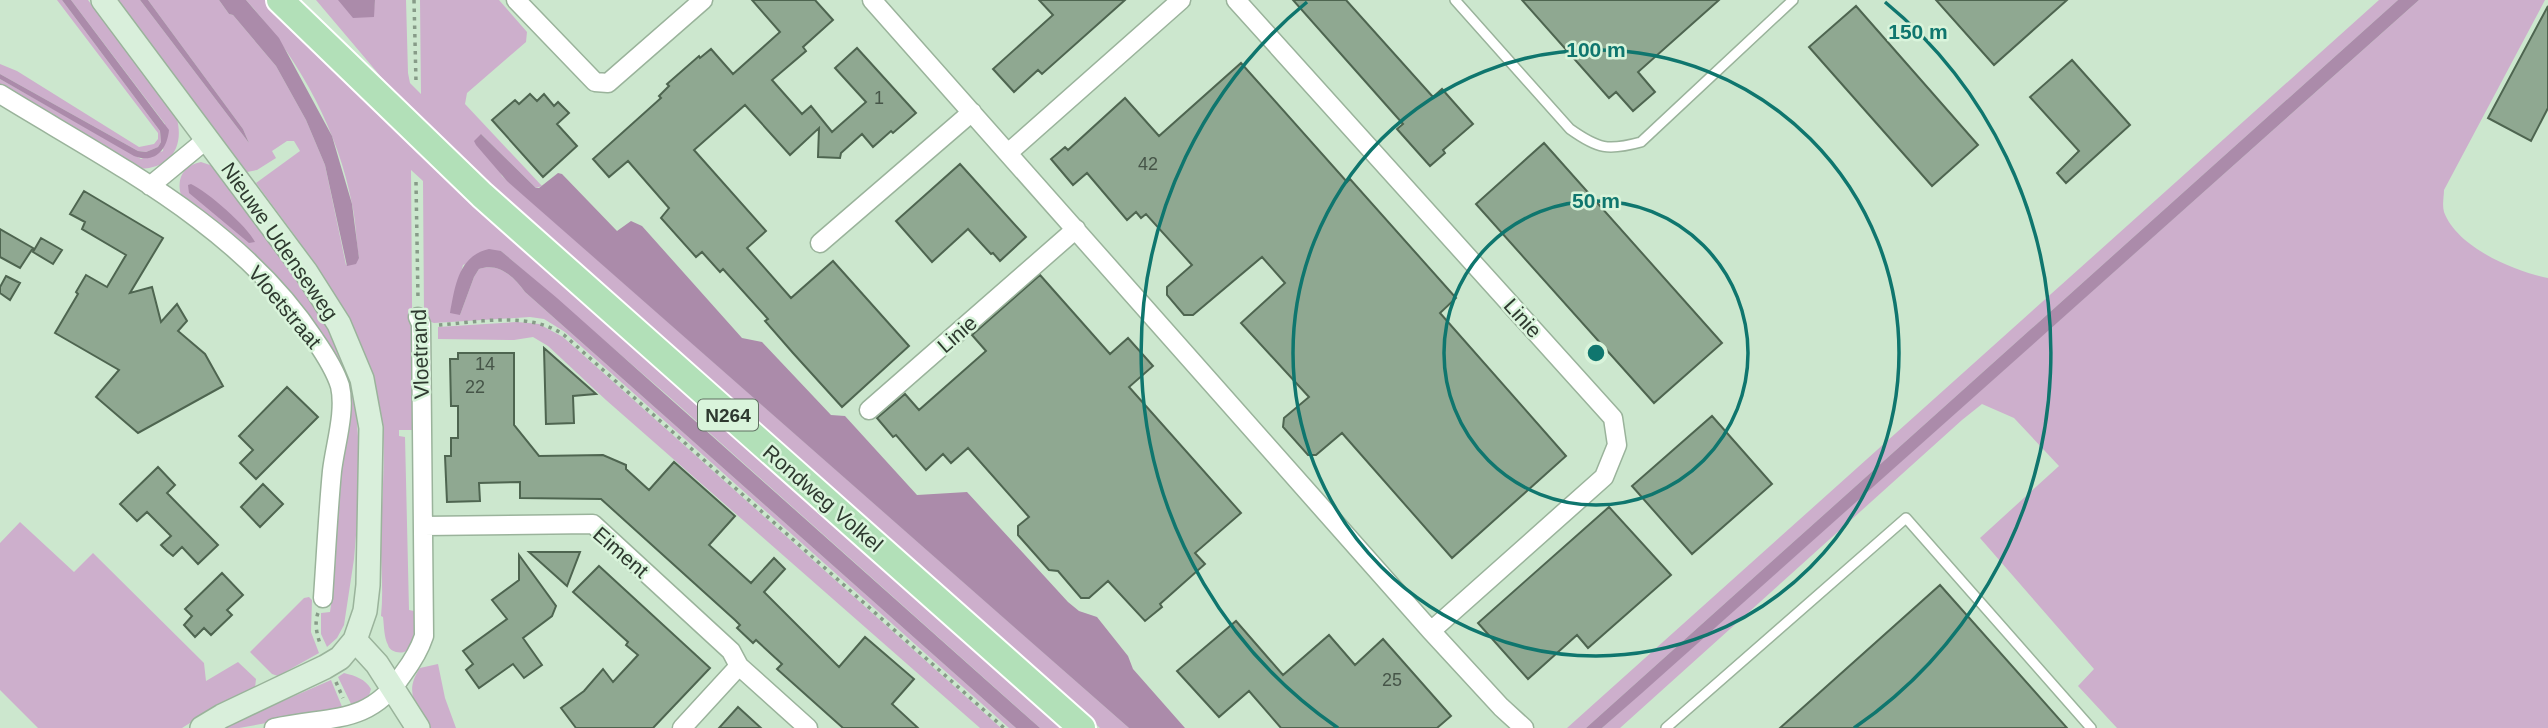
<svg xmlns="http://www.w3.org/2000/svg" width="2548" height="728" viewBox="0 0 2548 728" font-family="Arial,sans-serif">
  <rect width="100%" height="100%" fill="#cce7ce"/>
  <!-- green -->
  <path fill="#cdafcc" d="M57 0H62L160 131 161 142 158 147 146 152 138 151 0 74V64L17 71 139 147 154 144 158 139V133Z
    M71 0H88L177 119C185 151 166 172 133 168L0 89V79L141 159 163 151 165 124Z
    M118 0H140L249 143 243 129 148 0H219L229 14 233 15 276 66 306 120 325 165 346 265 359 258C356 240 356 222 352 204 338 129 297 56 246 0H268L343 78 478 208 1065 728H1040L666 394 501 251 463 265 452 307 460 315 474 277 479 269C499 262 514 277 525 292L1016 728H1009L565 332 544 319 530 317 434 323 428 321 424 315 423 181 411 170 413 430H399V436L405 437 409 610 414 611C414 623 418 657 396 652 393 651 389 649 388 645 384 638 384 625 383 617L381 616C384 588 380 560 381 531 382 491 387 449 380 409 364 320 307 253 256 183L300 151 294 141H287L272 151 276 158 257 170 247 172Z
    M316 0H340L373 17 375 0H406L408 73 410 83 421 94 420 0H499L527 32 526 42 467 93 465 104 542 186 536 188 481 134 502 176 1129 728H1100L495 191 382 78Z
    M2379 0H2398L1586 728H1567Z
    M2419 0H2545L2444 190C2444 196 2442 205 2444 212 2457 247 2513 271 2548 278V728H2117L2078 686 2094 669 1980 538 2059 466 2014 418 1982 404 1962 420 1620 728H1602Z
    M201 162 216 167 323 315 354 385 361 475 354 559 344 625 337 638 327 647 321 634V613L330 612 333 591 343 448 323 338 307 314 279 286 181 195C176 178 184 165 201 162Z
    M517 322 539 324 563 337 1001 728H980L606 400 548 346 533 337 514 340 438 339V327Z
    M20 522 74 572 93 553 204 663 206 681 238 662 256 679 255 688 212 709 182 728H38L0 690V543Z
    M309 597 312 600 311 632 319 653 278 676 272 674 250 652 304 598Z
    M438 664 445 698 456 728H429C417 705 403 693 420 668Z
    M344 673C356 676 365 679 371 689L368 699 352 706 338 677Z
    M331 680 343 709 239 728H221Z"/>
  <!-- water -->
  <path fill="#ab8baa" d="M62 0H71L169 130C167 150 155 164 134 156L0 79V74L138 151 146 152 158 147 161 142 160 131Z
    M140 0H148L243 129 249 143Z
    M219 0H246L279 38 332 136 352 204 359 258 356 264 347 266 325 165 306 120 276 66 233 15 229 14Z
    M338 0H375L374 17 353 18Z
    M2398 0H2419L1642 693 1602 728H1586Z
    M481 134 536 188H539L558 173 562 174 617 231 631 221 642 226 742 338 762 342 831 415 845 416 917 495 967 492 1068 602 1079 611 1097 617 1128 656 1133 669 1185 728H1129L507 181 476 145 474 141Z
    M191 184C207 191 248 227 255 242L249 243 189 193 188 185Z
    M489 249 501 251 557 298 1040 728H1016L525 292C514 277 499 262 479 269L474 277 460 315 450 313C455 287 458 256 489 249Z"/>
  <!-- building -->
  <path fill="#8fa891" stroke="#4e6550" stroke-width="2" d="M752 0H815L833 20 803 47 806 51 772 80 802 114 811 106 832 132 866 102 835 68 857 48 916 113 893 133 891 131 873 147 862 134 841 153 840 158 818 157 819 128 790 155 745 105 694 150 766 231 747 248 791 298 833 261 909 346 842 407 793 353 765 321 768 319 723 269 720 272 702 252 696 257 661 218 669 208 628 161 609 177 593 159 661 98 659 96 669 86 667 84 699 56 700 58 711 49 733 74 780 32Z
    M1039 0H1125L1042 74 1038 70 1014 92 993 69 1053 15Z
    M1293 0H1346L1433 97 1442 89 1473 124 1443 150 1445 153 1430 166 1397 129 1403 124Z
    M1522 0H1719L1638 72 1655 92 1633 111 1616 92 1609 98Z
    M1936 0H2067L1994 65Z
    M1856 6 1978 145 1932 186 1809 47Z
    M2548 6V108L2531 141 2488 118Z
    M2072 60 2130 125 2066 183 2057 173 2079 151 2030 97Z
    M1241 63 1347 182 1350 179 1456 298 1440 313 1566 456 1452 558 1342 433 1316 455H1308L1283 427 1284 418 1309 397 1241 323 1285 283 1262 257 1193 315H1184L1167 295V287L1192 265 1146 214 1141 218 1136 212 1127 220 1087 173 1073 185 1051 159 1065 147 1068 150 1125 98 1159 136Z
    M530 94 537 101 544 94 554 106 558 102 569 113 557 124 577 146 543 177 492 120 515 100 519 104Z
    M1544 143 1722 343 1654 403 1476 204Z
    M960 164 1026 237 1000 261 993 253 991 254 968 229 932 262 896 221Z
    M84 191 163 238 130 293 152 287 161 322 177 304 187 321 178 331 205 354 223 386 138 433 96 397 119 370 55 333 78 294 76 292 86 275 107 287 126 255 82 229 85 222 70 214Z
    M0 229 33 248 20 268 0 257Z
    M41 238 62 250 53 264 33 252Z
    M1040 275 1110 354 1128 338 1153 366 1129 387 1241 513 1195 553 1205 564 1160 604 1162 607 1145 621 1108 581 1089 598H1081L1058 571 1049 570 1018 535V526L1029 517 968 448 951 463 943 454 926 470 896 435 893 437 877 418 905 394 919 410 986 351 972 335Z
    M6 276 20 283 10 300 0 293V287Z
    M544 348 596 394 573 396 574 423 546 424Z
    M458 353H514V425L539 456 603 455 626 465V469L649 490 674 462 735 516 709 545 751 583 774 558 785 569 764 592 839 667 865 637 914 679 892 704 918 728H843L777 669 782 664 756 640 753 643 737 628 740 625 735 620 601 499 520 498V482L479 483 480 501 447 502 445 456H451V438H458V406H451L450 359H458Z
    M287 387 318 417 256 479 240 463 253 450 239 436Z
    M1712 416 1772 484 1692 554 1632 486Z
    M158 467 175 485 167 493 218 545 198 564 182 547 173 556 167 551 161 545 171 536 147 512 137 521 120 504Z
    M263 484 283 504 260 527 241 507Z
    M1609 507 1671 575 1588 648 1577 635 1528 679 1478 623Z
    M529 552H580L567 586Z
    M519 555 556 606 552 616 523 638 542 665 524 678 513 664 479 688 466 670 473 664 463 651 507 619 492 600 519 580Z
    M599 566 710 668 653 728H576L561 708 584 691 603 669 613 682 638 655 626 645 628 642 573 592Z
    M222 573 243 595 227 610 232 615 211 635 204 628 195 637 184 625 192 616 185 609Z
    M1940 585 2067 728H1780Z
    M1236 621 1283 675 1329 635 1355 665 1383 639 1451 716 1437 728H1281L1249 691 1219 717 1177 671Z
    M738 707 761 728H719Z"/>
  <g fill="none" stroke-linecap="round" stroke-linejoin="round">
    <defs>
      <path id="lane" d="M1455 0 1570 129C1598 149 1608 151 1641 142L1793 0
        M1666 728 1906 518 2091 728"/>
      <path id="street" d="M516 0 595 82 608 83 703 0
        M872 0 1431 631 1501 707 1524 728
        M1236 0 1613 418 1617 445 1604 477 1431 631
        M0 94C112 163 241 226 315 340 324 353 335 370 340 386 346 412 335 445 332 471 328 513 326 555 323 598
        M1008 153 1181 0
        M150 186 207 139
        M820 243 972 112
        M869 410 1076 229
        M424 526 593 524 731 651 739 666 808 728
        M274 728C328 715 368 727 403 674 412 662 419 651 424 636L421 324 418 317
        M682 728 739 666"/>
      <path id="secondary" d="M103 0 306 272 339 324 362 379 371 428 368 585 365 611 355 640 340 658 325 667 222 716 202 728
        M355 640 377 664 418 728"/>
      <path id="primary" d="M280 0 482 195 1082 728"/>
    </defs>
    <!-- lane casing -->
    <use href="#lane" stroke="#9ab39b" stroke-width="12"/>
    <!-- street casing -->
    <use href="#street" stroke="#9ab39b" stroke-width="21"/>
    <!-- secondary casing -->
    <use href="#secondary" stroke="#9ab39b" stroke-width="26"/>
    <!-- primary casing -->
    <use href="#primary" stroke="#fff" stroke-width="30"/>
    <!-- path -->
    <path stroke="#879b88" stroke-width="3.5" stroke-dasharray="3.5 5" stroke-linecap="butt" d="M414 0 416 82
      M416 182 418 299
      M439 325C480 322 529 311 564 335L1004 728
      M318 613C314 623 317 636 321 646
      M336 682 343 698"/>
    <!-- lane -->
    <use href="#lane" stroke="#fff" stroke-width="9"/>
    <!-- street -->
    <use href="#street" stroke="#fff" stroke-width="18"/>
    <!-- secondary -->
    <use href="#secondary" stroke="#d9efdb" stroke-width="23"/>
    <!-- primary -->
    <use href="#primary" stroke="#b2e0b8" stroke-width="26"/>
  </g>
  <!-- distance rings -->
  <g fill="none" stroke="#0f766e" stroke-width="3.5">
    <circle cx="1596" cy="353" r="152"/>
    <circle cx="1596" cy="353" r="303"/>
    <path d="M1338 728A455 455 0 0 1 1307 2M1885 2A455 455 0 0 1 1854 728"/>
  </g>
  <g text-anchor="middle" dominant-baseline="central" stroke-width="5" stroke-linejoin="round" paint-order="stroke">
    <!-- number labels -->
    <g font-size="18" fill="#465548">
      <text x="879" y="98">1</text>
      <text x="1148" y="164">42</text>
      <text x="485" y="364">14</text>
      <text x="475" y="387">22</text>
      <text x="1392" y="680">25</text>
    </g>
    <!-- shield labels -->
    <rect fill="#d9f4db" stroke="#617163" stroke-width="2" x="698" y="399.5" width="60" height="31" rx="5"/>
    <g font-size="19" font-weight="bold" fill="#2e392f">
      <text x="728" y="415">N264</text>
    </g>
    <!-- street labels -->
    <g font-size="21" fill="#2e392f" stroke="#d9f4db">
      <text transform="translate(280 241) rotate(55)">Nieuwe Udenseweg</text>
      <text transform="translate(285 307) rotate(50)">Vloetstraat</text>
      <text transform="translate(1523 318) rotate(48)">Linie</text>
      <text transform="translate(957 334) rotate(-41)">Linie</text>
      <text transform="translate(420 354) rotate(-92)">Vloetrand</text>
      <text transform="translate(823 498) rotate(41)">Rondweg Volkel</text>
      <text transform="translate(621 552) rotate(41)">Eiment</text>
    </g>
  </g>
  <circle cx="1596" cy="353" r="10" fill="#0f766e" stroke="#d9f4db" stroke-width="3.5"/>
  <g font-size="21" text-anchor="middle" font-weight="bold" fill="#0f766e" stroke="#d9f4db" stroke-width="5" stroke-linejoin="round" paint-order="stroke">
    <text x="1918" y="39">150 m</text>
    <text x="1596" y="57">100 m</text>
    <text x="1596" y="208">50 m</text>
  </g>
</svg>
